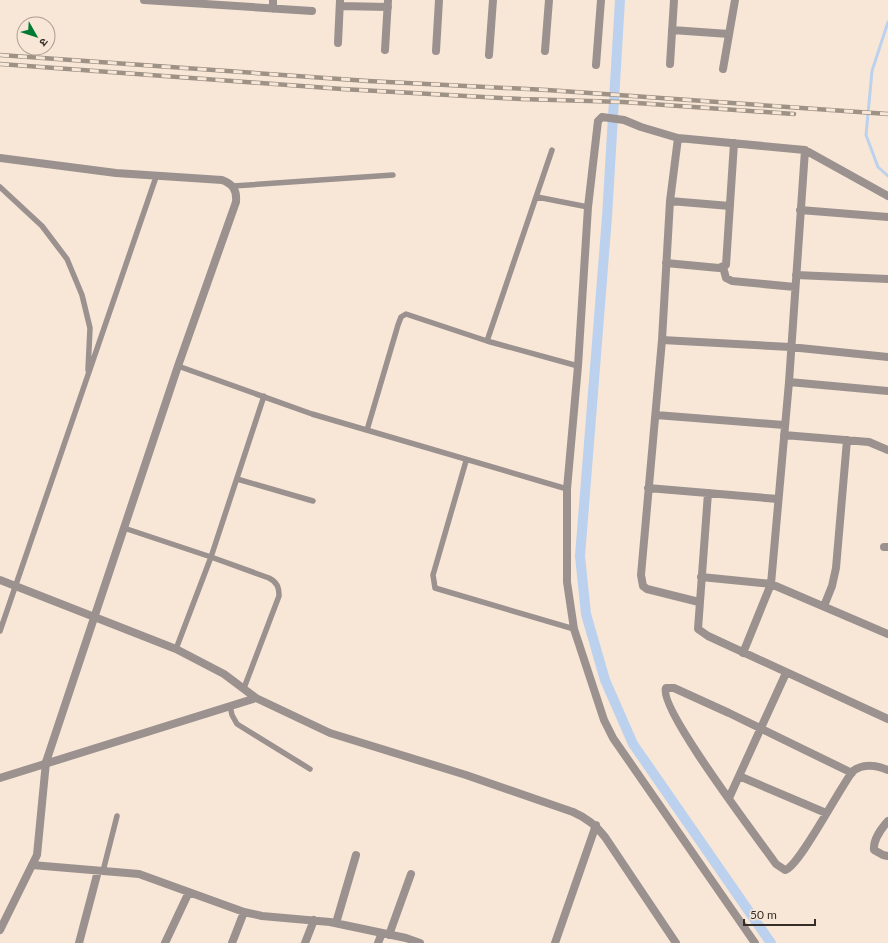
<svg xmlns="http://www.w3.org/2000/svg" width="888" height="943" viewBox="0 0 888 943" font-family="Lato,'Noto Sans Devanagari',sans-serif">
  <rect width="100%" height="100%" fill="#f8e7d7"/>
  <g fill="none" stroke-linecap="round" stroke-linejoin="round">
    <!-- stream -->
    <path stroke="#bcd1ed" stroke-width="3" d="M888 22 872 71 866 135 878 167 888 176"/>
    <!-- canal -->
    <path stroke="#bcd1ed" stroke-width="10" d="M620 0 607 217 580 556 586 614 605 680 633 744 771 943"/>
    <!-- service -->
    <path stroke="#9b918f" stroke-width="5.5" d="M233 186 393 175
      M0 187 42 226 67 259 82 295 90 328 88 370
      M537 197 588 207
      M487 341 552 150
      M178 366 312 414 567 489
      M367 430 398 325 401 317 406 314 487 341 578 366
      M466 461 433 575 435 588 574 629
      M237 479 313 501
      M124 528 211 557 176 649
      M0 631 156 177
      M244 688 279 596C279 587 277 582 269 578L211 557 264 396
      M230 706 232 715 237 724 310 769
      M103 871 117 816"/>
    <!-- minor -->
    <path stroke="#9b918f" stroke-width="8" d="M144 0 312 11
      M340 6 388 7
      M273 9V0
      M672 30 729 34
      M338 43 340 0
      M385 50 388 0
      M436 51 439 0
      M545 51 549 0
      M489 55 493 0
      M670 64 674 0
      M596 65 601 0
      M723 69 735 0
      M678 138 670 201 662 340 641 575 643 586 647 589 699 602
      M670 201 730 206
      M800 210 888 217
      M666 263 719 268 726 265 734 143
      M723 267 726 278 732 281 795 287
      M796 275 888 279
      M662 340 790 347 888 357
      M789 382 888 391
      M656 415 784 425
      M784 435 869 442 888 450
      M648 488 778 499
      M708 493 698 629 708 636 888 719
      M884 547H888
      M701 577 771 584 888 634
      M824 606 832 586 836 568 847 440
      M743 653 771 584 789 382 805 150
      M852 773 729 713 674 688H666C657 707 760 841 776 864L785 870C799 867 840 787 853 771 864 763 876 765 888 770
      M739 776 826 813
      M729 798 786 673
      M888 821C881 829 873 839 874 850L883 855 888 856
      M32 865 139 874 244 912 262 916 330 922 406 938 420 943
      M336 923 356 855
      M0 930 37 855 46 762
      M389 935 411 874
      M79 943 98 871
      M165 943 189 892
      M232 943 244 912
      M305 943 314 920
      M378 943 382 933
      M555 943 596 825
      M755 943 613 738 604 720 574 629 567 582V489L578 366 588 207 598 121 602 117 624 120 641 127 678 138 805 150 888 196"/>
    <!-- tertiary -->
    <path stroke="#9b918f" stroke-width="8" d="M0 158 116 173 222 180C233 184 237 190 236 202L178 366 46 762
      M0 580 176 649 224 674 256 698 330 733 466 775 573 812C587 818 596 825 605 837L676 943
      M0 778 256 698"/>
    <defs>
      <path id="rail" d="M0 55 368 81 547 90 888 114
        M0 64 342 89 521 99 623 102 794 114"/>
    </defs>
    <!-- rail casing -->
    <use href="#rail" stroke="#9e9286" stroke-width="4.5"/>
    <!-- rail -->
    <use href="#rail" stroke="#f8e7d7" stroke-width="3" stroke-dasharray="9" stroke-linecap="butt"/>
  </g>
  <!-- north arrow -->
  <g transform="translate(36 36) rotate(129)"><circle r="19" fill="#f8e7d7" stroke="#aa9d91"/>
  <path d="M0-3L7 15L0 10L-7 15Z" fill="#027b32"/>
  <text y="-6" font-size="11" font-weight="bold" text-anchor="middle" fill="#362f29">उ</text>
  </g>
  <!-- scale -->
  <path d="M744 919v6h71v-6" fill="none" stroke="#362f29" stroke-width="2"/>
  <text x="750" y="919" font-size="12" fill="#362f29" stroke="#f8e7d7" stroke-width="3" paint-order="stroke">50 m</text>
</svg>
